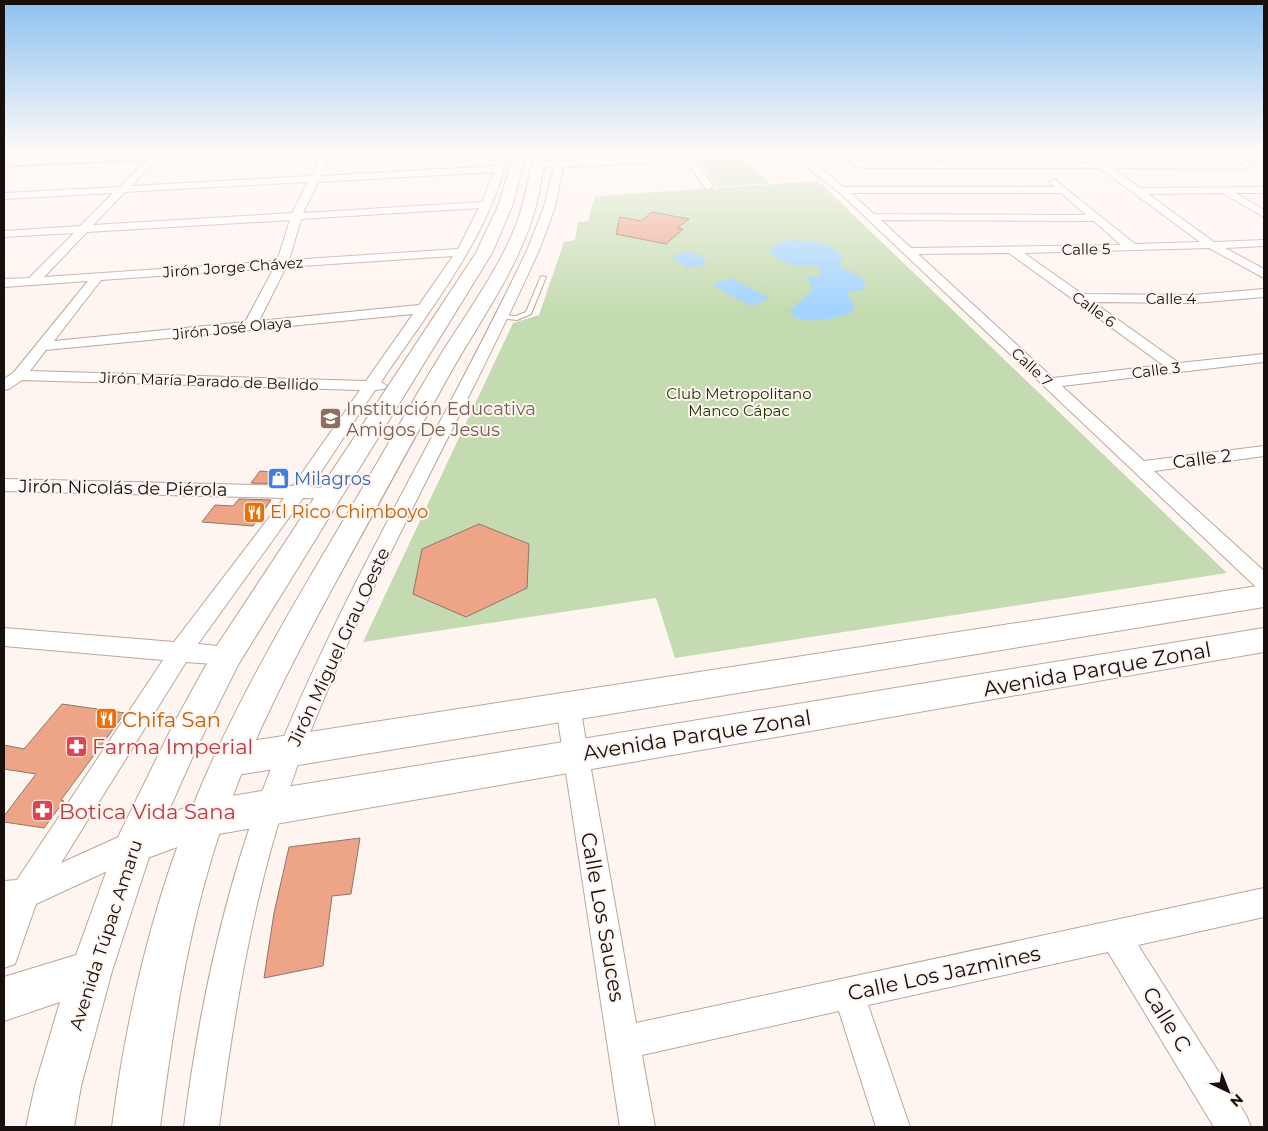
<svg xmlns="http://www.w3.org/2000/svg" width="1268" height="1131" viewBox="0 0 1268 1131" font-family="Montserrat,sans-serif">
  <rect width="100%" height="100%" fill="#fff5f0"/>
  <!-- green -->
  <path fill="#c4dbb1" d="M746 158 769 183 717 187 698 160Z
    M818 181 1227 573 675 658 656 598 363 642 513 323 539 315 564 242 575 240 578 222 588 221 595 196Z"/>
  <!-- water -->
  <path fill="#a3d4fd" d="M794 240C810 241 834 242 842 257L840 266 859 276 865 282 864 290 850 292 847 294 855 306 852 312C838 319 802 326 791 314V309L811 292V285L806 277 818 276 822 273C816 261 804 268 796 266 787 265 777 257 769 253 771 243 784 241 794 240Z
    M688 252 697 254 706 259 705 264C698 268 691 269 683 267V263L671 260 680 253Z
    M731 278 770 298 751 306 712 285Z"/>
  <!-- building -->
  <path fill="#eda487" stroke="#8d766d" d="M652 212 689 219 677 228 683 229 666 244 616 234 620 217 641 221Z
    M260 471 289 474 282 484 251 483Z
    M239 499 271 500 253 526 202 522 215 505 233 506Z
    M479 524 529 544 527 588 466 617 413 594 422 549Z
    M62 704 125 713 61 800 64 801 44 828 4 822V816L36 774 4 769V745L24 749Z
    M360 838 351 894 332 896 323 966 264 978 274 913 289 847Z"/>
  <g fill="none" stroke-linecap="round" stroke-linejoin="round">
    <defs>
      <path id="service" d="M1261 152H1264V153L1246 167H1242V165Z
        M541 276 546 277 531 314 517 320 499 318 498 317 501 315 516 316 526 312Z"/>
      <path id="minor" d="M154 152H163L131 186 311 176 323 152H331L320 176 496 166 499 152H507C495 230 425 316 381 382L387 386 384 389 375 390 311 487 338 489 341 493 338 497 332 499 303 498 198 644 227 647 235 649 238 656 235 663 227 665 186 662 61 863 134 830 144 834 148 844 144 854 36 904 15 964 4 968V881L17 880 163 660 4 646V628L174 642 284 498 4 491V479L293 486 360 390 22 380 9 389 4 390V379L14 372 88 281 4 287V279L29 278 74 233 4 237V231L80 226 113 193 4 199V193L120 187ZM494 172 482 202 303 213 318 182ZM308 182 292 213 93 225 125 192ZM479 208 458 249 289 260 301 219ZM290 220 277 261 44 277 87 232ZM453 256 419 305 259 321 286 267ZM274 268 245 322 54 341 101 280ZM413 314 366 381 30 371 46 350Z
        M681 152H689L692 155 800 152 844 187H1054L1049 182 1054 179 1135 244 1200 242 1100 168H862L852 165 844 152H852L858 161 862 162 1093 163 1080 152H1089L1105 163 1247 164 1249 166 1244 169 1112 168 1140 188 1264 187V193H1236L1264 210V217L1222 193 1148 194 1214 242 1264 240V246L1225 248 1264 269V278L1209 248 1024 253 1082 294 1194 295 1264 289V297L1194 303 1093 302 1179 363 1264 354V362L1062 386 1144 461 1264 446V456L1154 471 1264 571V591L1257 588 839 192 793 156 695 160 713 186 708 189 705 188 686 161 563 167 555 207 540 248C462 422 363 587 297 767 255 883 235 1005 219 1127H184C199 1007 227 879 272 766 343 587 446 422 528 248L544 207 554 167 537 168 532 165 537 162 683 156ZM851 193H1061L1086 215 874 214ZM881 220 1094 221 1121 245 911 248ZM1009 253 1163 365 1053 378 918 254Z
        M568 697 576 700 580 707 636 1023 1264 888V917L1138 945 1246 1115 1251 1127H1214L1108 952 868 1005 910 1127H876L839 1011 642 1055 655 1127H620L556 707 560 700Z"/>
      <path id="tertiary" d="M172 152H238L232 155 4 166V160Z"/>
      <path id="secondary" d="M1264 585V607L231 776 219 771 214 760 219 749 231 744Z
        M1264 628V652L207 836 134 863 121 857 115 844 121 831 207 800Z"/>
      <path id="trunk" d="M514 152H526L513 204 492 253 238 665 198 745 152 848 112 971 81 1086 74 1127H26L35 1086 60 1002 4 1021V977L76 955 121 831 173 725 216 647 476 253 499 204Z
        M534 152H546C542 176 539 201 530 225 511 280 475 328 447 379 408 449 370 519 332 589 288 670 245 753 217 841 187 934 173 1030 160 1127H112C127 1010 155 893 202 784 251 670 318 565 380 458 401 422 421 386 443 351 469 310 498 270 516 225 525 202 529 176 534 152Z"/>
    </defs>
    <!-- service casing -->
    <use href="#service" stroke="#bda699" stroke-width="2"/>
    <!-- minor casing -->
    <use href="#minor" stroke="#bda699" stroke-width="2"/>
    <!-- tertiary casing -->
    <use href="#tertiary" stroke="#bda699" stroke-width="3"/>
    <!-- secondary casing -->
    <use href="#secondary" stroke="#bda699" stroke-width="2"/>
    <!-- trunk casing -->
    <use href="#trunk" stroke="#bda699" stroke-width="2"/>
    <!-- service -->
    <use href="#service" fill="#fff" fill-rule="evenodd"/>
    <!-- minor -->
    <use href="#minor" fill="#fff" fill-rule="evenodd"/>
    <!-- tertiary -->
    <use href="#tertiary" fill="#fff" fill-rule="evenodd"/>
    <!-- secondary -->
    <use href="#secondary" fill="#fff" fill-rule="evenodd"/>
    <!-- trunk -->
    <use href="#trunk" fill="#fff" fill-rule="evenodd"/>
  </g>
  <!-- sky -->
  <linearGradient id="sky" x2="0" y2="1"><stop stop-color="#8cc1f0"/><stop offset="0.49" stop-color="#fffaf8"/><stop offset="1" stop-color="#fffaf8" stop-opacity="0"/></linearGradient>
  <rect width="1268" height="310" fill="url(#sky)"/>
  <!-- icons -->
  <defs>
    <symbol id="school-square" viewBox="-11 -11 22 22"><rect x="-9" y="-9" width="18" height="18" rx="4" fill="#8d6e63" stroke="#fff5f0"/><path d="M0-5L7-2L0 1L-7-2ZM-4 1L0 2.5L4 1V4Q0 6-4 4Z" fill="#fff"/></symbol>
    <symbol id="shop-square" viewBox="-11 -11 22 22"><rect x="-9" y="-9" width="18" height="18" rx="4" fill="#3f7fe0" stroke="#fff5f0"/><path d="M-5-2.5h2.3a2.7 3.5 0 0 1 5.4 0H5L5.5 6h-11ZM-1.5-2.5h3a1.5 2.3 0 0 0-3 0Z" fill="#fff"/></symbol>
    <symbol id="restaurant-square" viewBox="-11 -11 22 22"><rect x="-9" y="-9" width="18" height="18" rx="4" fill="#e8710a" stroke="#fff5f0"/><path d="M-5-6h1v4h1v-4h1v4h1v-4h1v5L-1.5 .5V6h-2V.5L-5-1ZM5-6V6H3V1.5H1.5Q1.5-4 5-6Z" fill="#fff"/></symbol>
    <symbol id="pharmacy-square" viewBox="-11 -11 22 22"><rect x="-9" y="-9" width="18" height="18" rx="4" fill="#e0444e" stroke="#fff5f0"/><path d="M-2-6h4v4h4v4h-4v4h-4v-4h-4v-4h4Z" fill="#fff"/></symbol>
  </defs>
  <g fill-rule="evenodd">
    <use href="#school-square" x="318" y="406" width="25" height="25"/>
    <use href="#shop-square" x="266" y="466" width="25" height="25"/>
    <use href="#restaurant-square" x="242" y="500" width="25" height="25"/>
    <use href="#restaurant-square" x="94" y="706" width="25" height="25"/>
    <use href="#pharmacy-square" x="64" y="734" width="25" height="25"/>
    <use href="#pharmacy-square" x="30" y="798" width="25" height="25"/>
  </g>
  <g text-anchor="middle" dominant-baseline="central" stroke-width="4" stroke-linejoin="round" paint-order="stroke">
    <!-- far-street labels -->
    <g font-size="15" fill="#170f0b" stroke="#fff5f0">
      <text transform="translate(1086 249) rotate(-1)">Calle 5</text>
      <text transform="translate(233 267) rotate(-4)">Jirón Jorge Chávez</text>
      <text x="1171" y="298">Calle 4</text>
      <text transform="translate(1094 309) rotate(36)">Calle 6</text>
      <text transform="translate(232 328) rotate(-6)">Jirón José Olaya</text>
      <text transform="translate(1032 367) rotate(43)">Calle 7</text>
      <text transform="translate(1156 370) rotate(-7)">Calle 3</text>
      <text transform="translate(209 381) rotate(2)">Jirón María Parado de Bellido</text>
    </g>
    <!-- far-park labels -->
    <g font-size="15" fill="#1c3102" stroke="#fff5f0">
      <text x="739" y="393">Club Metropolitano<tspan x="739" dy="17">Manco Cápac</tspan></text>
    </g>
    <!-- education labels -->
    <g font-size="18" fill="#785e54" stroke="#fff5f0" text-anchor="start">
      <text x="346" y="409">Institución Educativa<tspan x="346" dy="21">Amigos De Jesus</tspan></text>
    </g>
    <!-- street labels -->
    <g font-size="18" fill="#170f0b" stroke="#fff5f0">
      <text transform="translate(1202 459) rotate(-7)">Calle 2</text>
      <text transform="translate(123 488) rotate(1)">Jirón Nicolás de Piérola</text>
      <text transform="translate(339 647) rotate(-65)">Jirón Miguel Grau Oeste</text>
      <text transform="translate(106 935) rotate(-72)">Avenida Túpac Amaru</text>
    </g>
    <!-- shop labels -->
    <g font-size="18" fill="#366cbe" stroke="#fff5f0" text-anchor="start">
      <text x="294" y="479">Milagros</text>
    </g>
    <!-- food labels -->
    <g font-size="18" fill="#c56008" stroke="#fff5f0" text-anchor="start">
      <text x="270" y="512">El Rico Chimboyo</text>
    </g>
    <!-- near-street labels -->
    <g font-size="21" fill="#170f0b" stroke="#fff5f0">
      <text transform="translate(1097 669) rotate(-10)">Avenida Parque Zonal</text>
      <text transform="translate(697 735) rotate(-9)">Avenida Parque Zonal</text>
      <text transform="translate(603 917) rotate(80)">Calle Los Sauces</text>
      <text transform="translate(944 973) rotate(-12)">Calle Los Jazmines</text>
      <text transform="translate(1167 1019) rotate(58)">Calle C</text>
    </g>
    <!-- near-food labels -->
    <g font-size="21" fill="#c56008" stroke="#fff5f0" text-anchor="start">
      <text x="122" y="719">Chifa San</text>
    </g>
    <!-- near-health labels -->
    <g font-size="21" fill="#be3a42" stroke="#fff5f0" text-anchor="start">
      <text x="92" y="746">Farma Imperial</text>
      <text x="59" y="811">Botica Vida Sana</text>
    </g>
  </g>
  <!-- border -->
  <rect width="1268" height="1131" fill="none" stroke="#170f0b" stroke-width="10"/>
  <!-- north arrow -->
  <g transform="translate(1228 1091) rotate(137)" stroke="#fff5f0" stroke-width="4" paint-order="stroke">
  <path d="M0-4L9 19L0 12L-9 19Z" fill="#170f0b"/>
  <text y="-8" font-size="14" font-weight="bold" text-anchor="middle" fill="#170f0b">N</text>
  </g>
</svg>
